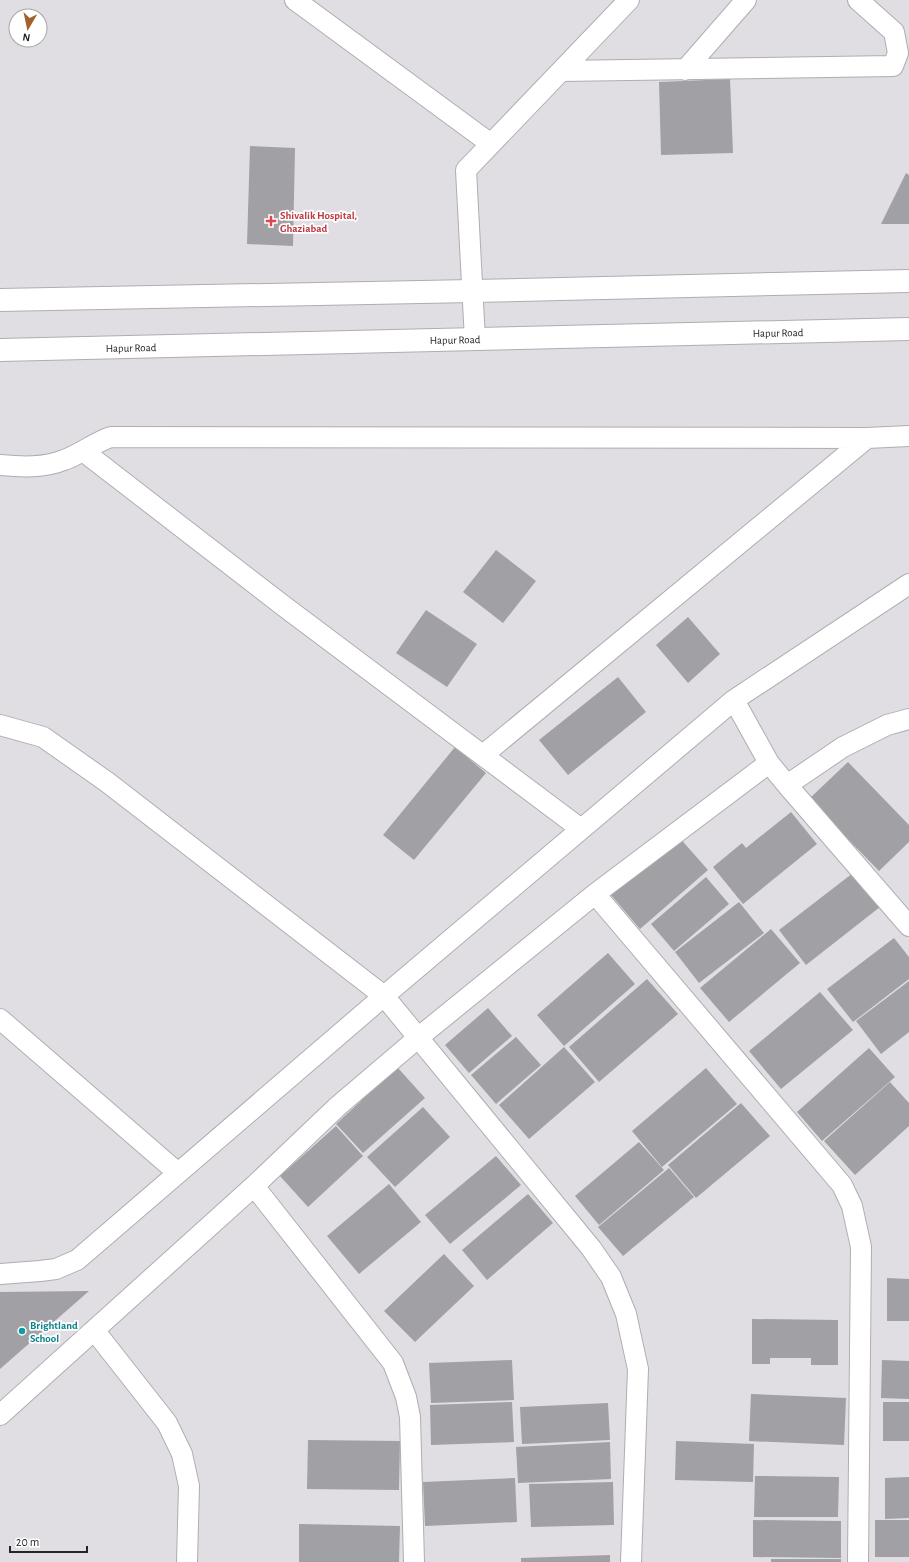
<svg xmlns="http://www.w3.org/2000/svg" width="909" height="1562" viewBox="0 0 909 1562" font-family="'Alegreya Sans',sans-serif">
  <rect width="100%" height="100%" fill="#e0dee3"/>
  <!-- building -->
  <path fill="#a1a0a4" d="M730 79 733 153 661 155 659 82Z
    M250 146 295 148 293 246 247 244Z
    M906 173 909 175V224H881Z
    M496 550 536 581 503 623 463 592Z
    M426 610 477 644 447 687 396 653Z
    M688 617 720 654 688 683 656 645Z
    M618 677 646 712 568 775 539 740Z
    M455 747 486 773 414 860 383 835Z
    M848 762 909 825V842L879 871 809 799Z
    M791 812 817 844 743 904 713 867 742 843 746 848Z
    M678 836 708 870 640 929 611 895Z
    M853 873 880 907 806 965 779 930Z
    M706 877 729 904 674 951 651 924Z
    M739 902 764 933 699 983 675 952Z
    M771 929 800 963 729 1022 700 988Z
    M894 938 909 957V979L853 1022 827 989Z
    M608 953 635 984 564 1046 537 1015Z
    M647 979 678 1014 599 1082 569 1047Z
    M909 981V1032L881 1054 856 1021Z
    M820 992 853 1030 781 1089 749 1051Z
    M488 1008 512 1036 469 1073 445 1045Z
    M516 1037 541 1065 496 1104 471 1075Z
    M564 1047 595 1082 529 1139 499 1105Z
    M869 1048 895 1077 822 1141 797 1112Z
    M398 1068 425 1098 363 1153 336 1124 361 1101 355 1095 373 1079 379 1085Z
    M706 1068 737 1104 662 1167 632 1131Z
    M890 1082 909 1103V1126L855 1175 824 1141Z
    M741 1103 770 1136 696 1198 668 1165Z
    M423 1107 450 1137 395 1187 367 1157Z
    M336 1126 363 1156 308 1207 280 1176Z
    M639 1142 664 1170 599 1225 575 1196Z
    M496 1156 521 1185 450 1244 425 1215Z
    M669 1168 694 1197 623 1256 598 1227Z
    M389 1184 421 1222 359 1274 327 1236Z
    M528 1194 553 1223 487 1280 462 1250Z
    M444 1254 474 1286 415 1342 384 1311Z
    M887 1278 909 1279V1321H887Z
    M89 1291 0 1369V1292Z
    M752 1319 838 1320V1365H811V1358H770V1364H752Z
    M512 1360 514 1400 431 1403 429 1363Z
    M882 1360 909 1361V1399L881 1398Z
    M751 1394 846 1398 844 1445 749 1441Z
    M512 1402 514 1442 431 1445 430 1405Z
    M883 1402H909V1441H883Z
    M608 1403 610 1440 522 1444 520 1407Z
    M308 1440 400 1441 399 1490 307 1489Z
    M676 1441 754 1444 753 1482 675 1480Z
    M610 1442 611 1479 518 1483 516 1447Z
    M755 1476 839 1477 838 1517H754Z
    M909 1477V1518L885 1519V1478Z
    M515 1478 517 1522 425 1526 423 1482Z
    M613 1482 614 1525 531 1527 529 1484Z
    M753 1520 841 1521V1558L753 1557Z
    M875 1520H909V1557H875Z
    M299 1524 400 1526 399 1562H299Z
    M610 1555V1562H521V1558Z
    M771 1559H841V1562H771Z"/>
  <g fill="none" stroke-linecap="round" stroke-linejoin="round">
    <defs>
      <path id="street" d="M295 0 491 144
        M685 70 746 0
        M561 71 893 66 898 53 894 32 858 0
        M475 340 466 170 629 0
        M83 451 285 607 581 829
        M0 465C22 467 44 468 64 460 81 454 95 442 111 437L867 438 909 436
        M909 719 887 725 843 747 787 785 909 926
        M0 725 43 737 107 782 384 996 591 1248 611 1277 626 1314 638 1369 631 1562
        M483 755 867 438
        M787 785 769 763 734 700 909 584
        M595 894 842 1185 852 1206 861 1247 858 1562
        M0 1019 178 1173
        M254 1186 393 1363 406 1397 410 1417 414 1562
        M0 1274 40 1271 56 1269 77 1260 384 996 734 700
        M94 1330 167 1423 182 1454 189 1486 187 1562
        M0 1415 254 1186 338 1106 419 1037 595 894 769 763"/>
      <path id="secondary" d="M0 300 472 291 909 281
        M0 350 909 329"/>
    </defs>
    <!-- street casing -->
    <use href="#street" stroke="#aeadb2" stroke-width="22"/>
    <!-- secondary casing -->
    <use href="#secondary" stroke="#aeadb2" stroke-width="24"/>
    <!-- street -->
    <use href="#street" stroke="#fff" stroke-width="20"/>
    <!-- secondary -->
    <use href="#secondary" stroke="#fff" stroke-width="22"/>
  </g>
  <!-- markers -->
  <path fill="#e0444e" stroke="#fff" stroke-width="1.5" d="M269 215h4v4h4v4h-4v4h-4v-4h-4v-4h4z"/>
  <circle fill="#0f9aa8" stroke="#fff" stroke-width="1.5" cx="22" cy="1331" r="4"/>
  <g text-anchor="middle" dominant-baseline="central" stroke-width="3.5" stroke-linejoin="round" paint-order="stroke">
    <!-- health labels -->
    <g font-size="11" font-weight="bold" fill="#be3a42" stroke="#fff" text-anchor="start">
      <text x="280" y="215">Shivalik Hospital,<tspan x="280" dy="13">Ghaziabad</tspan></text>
    </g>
    <!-- street labels -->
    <g font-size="11" fill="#242325" stroke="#fff">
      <text transform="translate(778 333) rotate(-1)">Hapur Road</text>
      <text transform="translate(455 340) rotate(-1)">Hapur Road</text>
      <text transform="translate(131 348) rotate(-1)">Hapur Road</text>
    </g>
    <!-- culture labels -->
    <g font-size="11" font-weight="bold" fill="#0d838f" stroke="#fff" text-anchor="start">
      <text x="30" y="1325">Brightland<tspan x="30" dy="13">School</tspan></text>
    </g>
  </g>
  <!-- north arrow -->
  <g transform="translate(28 28) rotate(189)"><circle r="19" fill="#ffffff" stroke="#a7a7a8"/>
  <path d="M0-3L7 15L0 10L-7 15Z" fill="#a16329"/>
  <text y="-6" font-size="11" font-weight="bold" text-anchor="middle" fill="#242325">N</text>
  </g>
  <!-- scale -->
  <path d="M10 1546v6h77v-6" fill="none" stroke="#242325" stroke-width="2"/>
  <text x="16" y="1546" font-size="12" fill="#242325" stroke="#ffffff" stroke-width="3" paint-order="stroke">20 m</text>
</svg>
